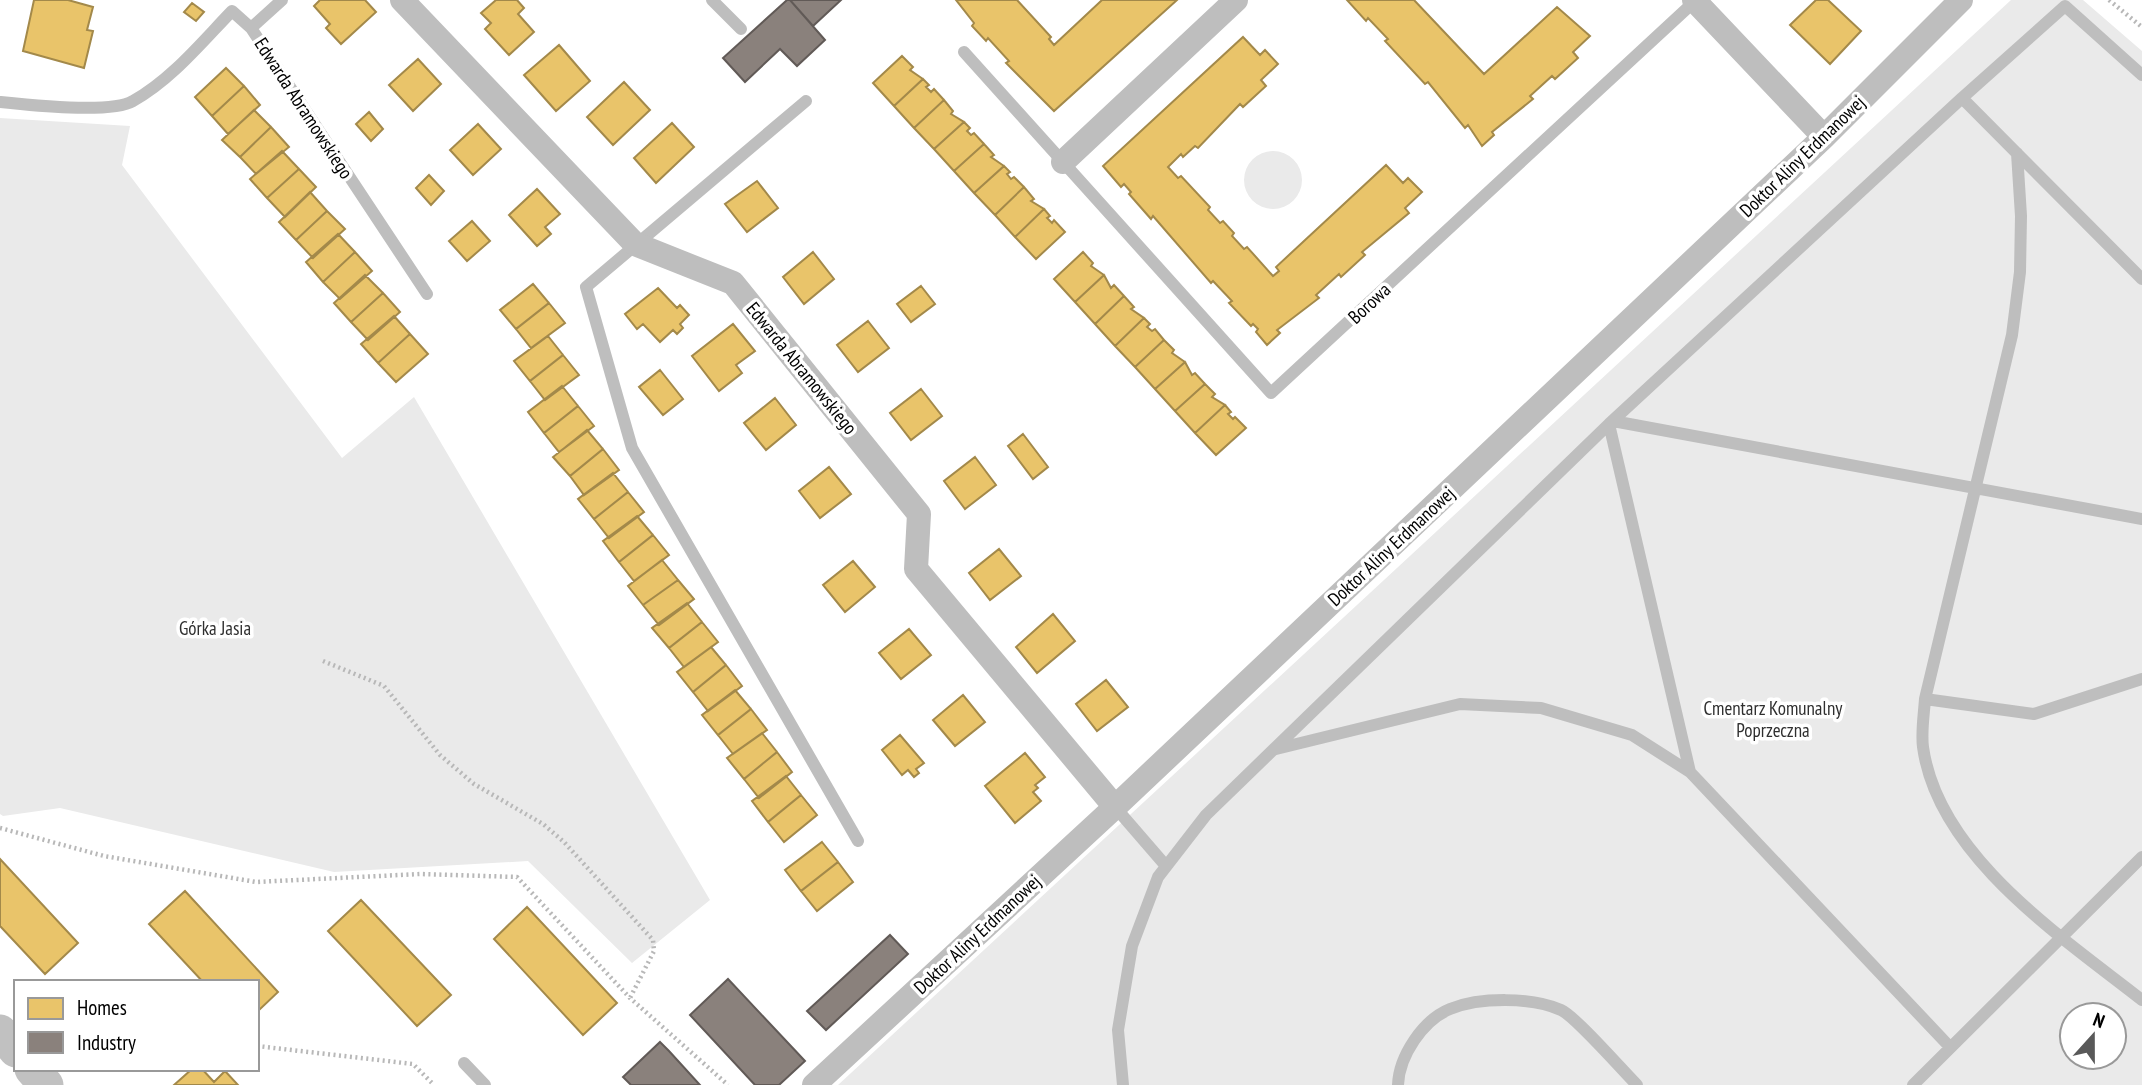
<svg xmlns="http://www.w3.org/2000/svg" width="2142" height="1085" viewBox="0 0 2142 1085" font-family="'PT Sans Narrow',sans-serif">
  <rect width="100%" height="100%" fill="#fff"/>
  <!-- green -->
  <path fill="#eaeaea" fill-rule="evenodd" d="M2011 0H2083L2142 51V1085H838ZM2072 1015H2114V1057H2072Z
    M0 118 130 126 122 165 342 458 414 397 710 900 632 963 528 861 334 872 60 808 3 816 0 814Z
    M1244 180a29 29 0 1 1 58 0a29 29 0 1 1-58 0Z"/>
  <!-- homes -->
  <path fill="#e9c46a" stroke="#a3894a" stroke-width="2" d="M34 0H68L93 7 87 30 93 31 84 68 23 51Z
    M320 0H365L376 12 341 44 326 28 330 24 314 6Z
    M496 0H517L524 8 518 14 534 32 509 55 485 29 491 23 481 13Z
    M956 0H1017L1051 37 1049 39 1054 45 1102 0H1177L1054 111 1006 63 1009 61 988 38 986 41 972 26 974 23Z
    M1347 0H1414L1484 74 1557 7 1590 36 1573 52 1578 58 1555 79 1552 76 1530 96 1533 99 1492 132 1494 135 1482 146 1468 125 1465 128 1428 82 1425 84 1385 41 1388 39 1368 18 1366 21Z
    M1816 0H1828L1861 31 1830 64 1790 25Z
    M192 3 204 12 196 21 184 12Z
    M1243 37 1260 55 1265 50 1278 64 1261 80 1266 86 1243 107 1240 104 1198 148 1195 146 1183 157 1181 154 1168 167 1178 178 1181 176 1210 207 1208 210 1220 223 1223 221 1234 233 1232 236 1244 249 1247 247 1273 276 1279 271 1276 267 1386 165 1403 183 1408 178 1422 192 1405 208 1409 213 1362 252 1365 255 1341 277 1339 274 1316 295 1319 298 1277 330 1280 333 1267 345 1256 332 1258 329 1253 324 1251 326 1229 303 1232 301 1213 281 1211 283 1153 216 1151 219 1129 194 1131 192 1124 184 1121 187 1103 166Z
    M559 45 590 81 556 111 524 75Z
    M902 56 913 67 910 70 923 79 894 106 873 83Z
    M418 59 441 84 413 111 389 85Z
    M226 68 244 86 212 116 195 97Z
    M923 79 929 85 926 87 931 92 934 89 944 100 914 128 894 106Z
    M624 82 650 110 613 145 587 117Z
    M244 86 260 105 228 134 212 116Z
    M944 100 953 111 951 114 964 122 934 149 914 128Z
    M254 110 271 127 240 157 222 140Z
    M369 112 383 129 371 141 356 124Z
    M964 122 970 128 967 131 971 135 974 133 984 144 954 171 934 149Z
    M672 123 694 147 656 183 634 158Z
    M478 124 501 149 473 175 450 150Z
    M271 127 289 147 256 174 240 157Z
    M984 144 994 155 991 157 1004 166 974 193 954 171Z
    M282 151 299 169 267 198 250 179Z
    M1004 166 1010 172 1007 174 1011 179 1014 177 1024 187 995 215 974 193Z
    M299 169 316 187 285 217 267 198Z
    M429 175 444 191 431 205 416 188Z
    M757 181 778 208 747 232 725 204Z
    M1024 187 1034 199 1031 201 1044 209 1015 237 995 215Z
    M537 189 560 214 545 227 551 234 537 246 509 215Z
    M310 192 327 211 296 240 279 222Z
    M1044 209 1050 216 1047 218 1052 223 1054 220 1065 232 1036 259 1015 237Z
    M327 211 345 229 313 258 296 240Z
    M472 221 490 241 467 261 449 241Z
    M338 234 355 252 323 282 306 262Z
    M355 252 372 271 340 299 323 282Z
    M813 252 834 279 804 304 783 277Z
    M1083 252 1093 263 1091 266 1104 275 1075 302 1054 279Z
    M365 275 383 293 351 322 334 303Z
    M1104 275 1111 288 1114 285 1124 296 1095 324 1075 302Z
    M533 284 549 303 516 329 500 310Z
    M921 286 935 304 911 322 897 304Z
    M658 288 677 308 680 305 689 315 680 324 683 328 677 334 673 330 660 342 643 324 637 329 625 314Z
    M383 293 400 312 368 340 351 322Z
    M1124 296 1134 307 1131 309 1144 318 1115 346 1095 324Z
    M549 303 565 323 531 348 516 329Z
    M394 316 410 334 378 363 361 344Z
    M1144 318 1150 324 1147 327 1152 331 1155 329 1164 340 1135 367 1115 346Z
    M868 321 889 348 858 372 837 345Z
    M733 324 755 351 736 365 742 373 719 391 692 356Z
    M410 334 428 354 396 382 378 363Z
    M548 336 563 355 530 381 514 361Z
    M1164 340 1174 350 1172 353 1185 362 1155 389 1135 367Z
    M563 355 579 375 545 400 530 381Z
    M1185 362 1192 375 1195 373 1205 384 1175 411 1155 389Z
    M660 370 683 399 663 415 639 387Z
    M1205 384 1215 394 1212 397 1225 405 1195 433 1175 411Z
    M562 386 578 406 544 433 528 412Z
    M921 389 942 416 911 440 890 413Z
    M775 398 796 425 766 450 744 423Z
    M1225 405 1231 412 1228 414 1233 419 1235 417 1246 428 1216 455 1195 433Z
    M578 406 594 426 559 452 544 433Z
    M587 430 603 449 570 476 553 457Z
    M1023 434 1048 467 1033 479 1008 446Z
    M603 449 619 470 584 495 570 476Z
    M975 457 996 485 965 509 944 481Z
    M829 467 851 494 820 518 799 491Z
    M613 473 628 492 594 519 578 499Z
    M628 492 644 512 609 538 594 519Z
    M637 516 653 535 619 562 603 541Z
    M653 535 669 555 634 581 619 562Z
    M999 549 1021 576 990 600 969 573Z
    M662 560 678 580 643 605 628 586Z
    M853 561 875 587 845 612 823 585Z
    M678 580 694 599 659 625 643 605Z
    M687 603 702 622 669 648 652 628Z
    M1053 614 1075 641 1037 673 1016 647Z
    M702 622 718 642 684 667 669 648Z
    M909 629 931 655 901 679 879 653Z
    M711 647 726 665 693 692 677 672Z
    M726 665 742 686 708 711 693 692Z
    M1106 680 1128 707 1097 731 1076 704Z
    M735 690 751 709 718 735 702 715Z
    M963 695 985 722 955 746 933 720Z
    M751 709 767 730 733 754 718 735Z
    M762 733 777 752 744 779 727 758Z
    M900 735 924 763 916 769 919 773 914 777 908 770 902 775 882 750Z
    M777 752 792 772 759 798 744 779Z
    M1025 753 1045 777 1035 785 1038 788 1033 792 1041 801 1015 823 985 786Z
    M786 776 801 795 768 822 752 801Z
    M801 795 817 815 784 842 768 822Z
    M822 842 838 862 801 891 785 870Z
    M0 859 78 943 45 974 0 926Z
    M838 862 853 882 817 911 801 891Z
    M185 891 278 992 257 1012V982H203L149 924Z
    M361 900 451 995 417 1026 328 931Z
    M527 907 617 1003 583 1035 494 939Z
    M192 1069H202L214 1082 225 1071 238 1085H174Z"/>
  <!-- industry -->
  <path fill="#8a817c" stroke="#615a57" stroke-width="2" d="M787 0H790L825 40 797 66 780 49 745 82 723 58Z
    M790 0H841L813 26Z
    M890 935 908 954 826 1030 807 1011Z
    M728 979 805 1061 779 1085H755L690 1015Z
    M660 1042 669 1051 700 1085H631L623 1077Z"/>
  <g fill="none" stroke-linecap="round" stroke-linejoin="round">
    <!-- path -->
    <path stroke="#b8b8b8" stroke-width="4.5" stroke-dasharray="2 3.5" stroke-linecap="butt" d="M2109 0 2142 27
      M323 661 384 686 440 755 474 784 543 824 564 842 653 940 654 951 630 998
      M0 828 104 856 256 882 420 874 517 877 630 998 728 1085
      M257 1046 413 1064 434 1085"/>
    <!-- lane -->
    <path stroke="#bebebe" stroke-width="12" d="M282 0 251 28 427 294
      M712 0 741 29
      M964 52 1271 393 1695 1
      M1962 98 2065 6 2142 75
      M806 101 586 287 632 448 858 841
      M0 102C28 105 111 114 133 101 171 80 202 42 232 11L251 28
      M2017 153 2021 216 2020 272 2012 335 1925 699C1924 714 1921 732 1923 747 1938 856 2062 937 2142 1000
      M1613 421 2142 519
      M1609 424 1690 772
      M1925 699 2034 714 2142 679
      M1276 749 1460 704 1541 708 1632 735 1690 772 1949 1046
      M1115 807 1166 866
      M464 1063 485 1085
      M1123 1085 1118 1030 1132 946 1158 877 1206 815 1609 424 1962 98 2142 279
      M1398 1085C1399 1056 1423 1020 1450 1009 1480 997 1532 997 1561 1010 1575 1016 1623 1071 1637 1085
      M1913 1085 2142 857"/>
    <!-- street -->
    <path stroke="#bebebe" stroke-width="24" d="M402 0 635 244 733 283 919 514 916 569 1115 807
      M1694 0 1824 137
      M1063 162 1236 0
      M814 1085 1115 807 1824 137 1961 0"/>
    <!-- secondary -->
    <path stroke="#c1c1c1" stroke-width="35" d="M0 1032 16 1050
      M32 1069 46 1085"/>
  </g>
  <g text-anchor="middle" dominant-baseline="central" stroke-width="7" stroke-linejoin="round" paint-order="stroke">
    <!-- street labels -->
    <g font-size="19" fill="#000" stroke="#fff">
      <text transform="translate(304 108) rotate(57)">Edwarda Abramowskiego</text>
      <text transform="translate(1802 156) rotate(-44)">Doktor Aliny Erdmanowej</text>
      <text transform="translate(1369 303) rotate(-43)">Borowa</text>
      <text transform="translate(802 368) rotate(51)">Edwarda Abramowskiego</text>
      <text transform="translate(1391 546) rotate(-43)">Doktor Aliny Erdmanowej</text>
      <text transform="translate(977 934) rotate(-43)">Doktor Aliny Erdmanowej</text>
    </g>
    <!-- park labels -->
    <g font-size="19" fill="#2f2f2f" stroke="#fff">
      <text x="215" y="628">Górka Jasia</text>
      <text x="1773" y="708">Cmentarz Komunalny<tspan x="1773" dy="22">Poprzeczna</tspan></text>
    </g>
  </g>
  <!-- legend -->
  <rect x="14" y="980" width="245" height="91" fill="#ffffff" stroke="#999999" stroke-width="2"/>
  <rect x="28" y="998" width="35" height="21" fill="#e9c46a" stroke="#999999" stroke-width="2"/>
  <text x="77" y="1015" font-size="21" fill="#000000">Homes</text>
  <rect x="28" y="1032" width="35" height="21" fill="#8a817c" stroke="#999999" stroke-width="2"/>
  <text x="77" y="1050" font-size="21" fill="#000000">Industry</text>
  <!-- north arrow -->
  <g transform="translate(2093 1036) rotate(21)"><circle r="33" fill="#ffffff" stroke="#999999" stroke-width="2"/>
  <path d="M0-5L12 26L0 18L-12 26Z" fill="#595959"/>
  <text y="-10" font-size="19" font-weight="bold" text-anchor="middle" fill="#000000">N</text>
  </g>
</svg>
